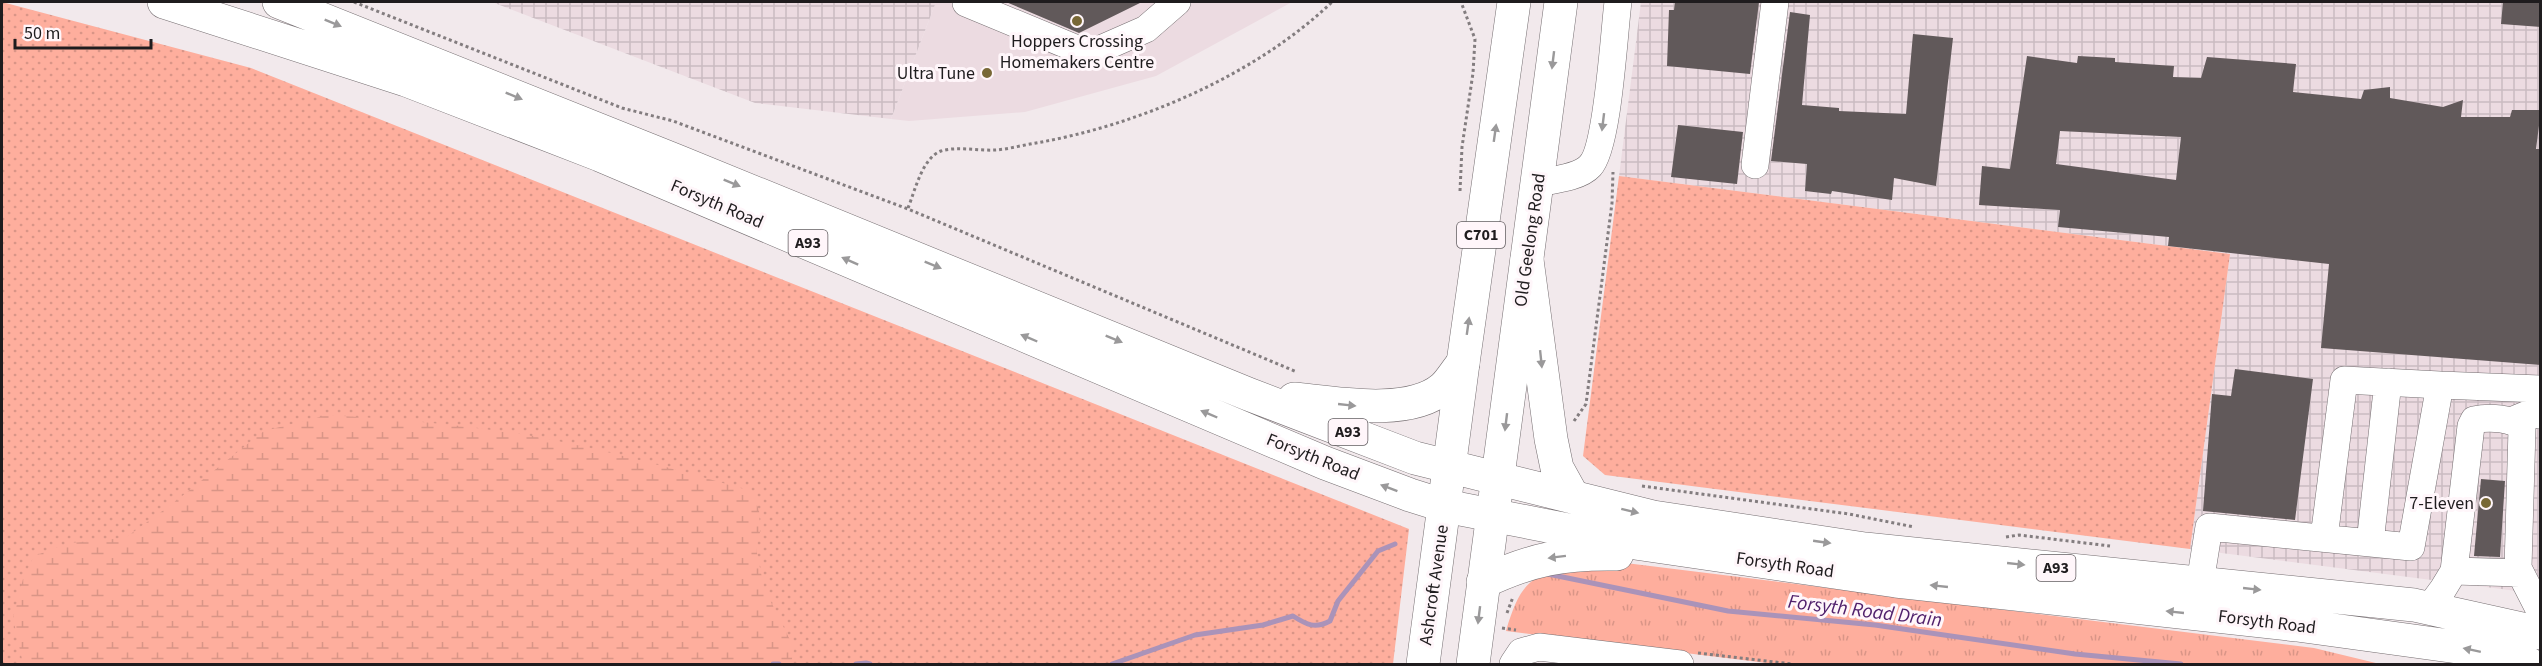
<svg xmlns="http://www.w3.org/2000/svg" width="2542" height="666" viewBox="0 0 2542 666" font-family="'Source Sans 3',sans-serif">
  <defs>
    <pattern id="industrial-grid" width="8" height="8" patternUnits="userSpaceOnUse" patternTransform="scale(1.5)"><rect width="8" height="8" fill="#ecdbe1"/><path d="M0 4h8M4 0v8" fill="none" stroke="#cabbc1"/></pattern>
    <pattern id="grass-dots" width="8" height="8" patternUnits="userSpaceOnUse" patternTransform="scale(1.5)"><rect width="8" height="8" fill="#feae9d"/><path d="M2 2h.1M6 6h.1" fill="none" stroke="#d99587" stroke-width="1.8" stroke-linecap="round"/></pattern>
    <pattern id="wetland-marsh" width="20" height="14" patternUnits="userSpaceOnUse" patternTransform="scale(1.5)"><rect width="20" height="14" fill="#feae9d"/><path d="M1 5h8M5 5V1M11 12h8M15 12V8" fill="none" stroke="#d99587"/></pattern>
    <pattern id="park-tufts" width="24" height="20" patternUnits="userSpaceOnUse" patternTransform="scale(1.5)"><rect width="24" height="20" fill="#feae9d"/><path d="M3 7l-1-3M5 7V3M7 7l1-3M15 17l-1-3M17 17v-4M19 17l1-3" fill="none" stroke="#d99587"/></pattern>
  </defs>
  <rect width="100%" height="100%" fill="#f2e9ec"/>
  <!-- built -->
  <path fill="#ecdbe1" d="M936 2H1292L1156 76 1025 112 909 121 891 119Z"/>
  <!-- industrial -->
  <path fill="url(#industrial-grid)" d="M492 2H936L891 119 755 103Z
    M1641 2H2540V594L2190 549 2230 254 1619 176Z"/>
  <!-- grass -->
  <path fill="url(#grass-dots)" d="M2 2 251 68 1409 529 1393 664H2Z
    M1619 176 2230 254 2190 549 1605 475 1583 456Z"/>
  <!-- wetland -->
  <path fill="url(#wetland-marsh)" d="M328 415C397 419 464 425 532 436 604 449 674 469 744 489L753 495 759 510 760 532 756 548 764 588 794 648 791 664H23L13 618 23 579 34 556 69 543 125 538 172 504 264 431Z"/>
  <!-- park -->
  <path fill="url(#park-tufts)" d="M1585 558 2314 648 2380 664H1775L1506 631C1523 573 1534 579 1585 558Z"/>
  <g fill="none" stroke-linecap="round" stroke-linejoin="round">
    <!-- stream -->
    <path stroke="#aa93b9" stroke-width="5" d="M1548 574 1728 611 1875 625 2075 654 2181 664
      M773 664H779
      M856 664 866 663 870 664
      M1112 664 1195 635 1263 625 1293 616C1307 625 1315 629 1330 621L1338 601 1378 551 1395 544"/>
  </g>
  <!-- building -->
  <path fill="#61595a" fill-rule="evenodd" d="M1006 2H1142L1079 33Z
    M1675 2H1759L1750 74 1667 66 1669 10H1674Z
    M2503 2H2541V27L2501 24Z
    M1790 12 1810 15 1802 105 1839 108V111L1906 114 1913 34 1953 38 1936 186 1894 178 1892 200 1832 191 1831 194 1805 191 1807 164 1771 161Z
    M2027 56 2077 63 2078 56 2115 58V62L2174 66 2173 77 2201 78 2207 57 2296 64 2293 92 2361 99 2364 90 2390 87V98L2443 107 2463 100 2461 117H2510L2512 110H2541L2536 149H2541V365L2321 348 2329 264 2168 246 2169 237 2058 227 2060 210 1979 205 1982 166 2010 169ZM2060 131 2181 137 2176 180 2056 164Z
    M1678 125 1743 132 1737 184 1671 177Z
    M2235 369 2313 379 2295 520 2203 511 2212 394 2231 396Z
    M2481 479 2505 481 2500 557 2474 556Z"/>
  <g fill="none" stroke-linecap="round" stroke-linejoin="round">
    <defs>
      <path id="minor" d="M967 2 966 3 1089 54 1146 29 1177 2
        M1755 165 1775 2
        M1537 183C1552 180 1579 178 1590 166 1608 148 1614 32 1618 2
        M2440 385 2540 389
        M2511 421 2528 414 2540 415
        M2370 543 2388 382
        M2454 571 2520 573
        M2200 583 2209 527 2411 547 2440 385 2344 380 2324 538
        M2429 608 2443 589 2454 571 2471 426 2474 420C2487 417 2515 417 2522 429L2518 568 2540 611
        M1513 664 1521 652 1539 647 1680 664"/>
      <path id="major" d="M1423 664 1463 363 1514 2
        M1473 664 1561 2"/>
      <path id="highway" d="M164 2 406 80 600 155 1325 463 1410 495 1445 506 1635 543 1896 581 2297 625 2472 649 2529 664
        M279 2 677 161 1248 394 1415 458 1653 517 1865 549 2414 605 2540 633
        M1527 260 1551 439 1557 468 1573 497
        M1294 399C1334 403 1409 417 1443 388 1450 382 1456 371 1463 363
        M1483 582C1532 559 1563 553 1617 554"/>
    </defs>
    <!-- minor casing -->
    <use href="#minor" stroke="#756e71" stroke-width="28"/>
    <!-- major casing -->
    <use href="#major" stroke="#756e71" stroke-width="34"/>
    <!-- highway casing -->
    <use href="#highway" stroke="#756e71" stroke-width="34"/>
    <!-- path -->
    <path stroke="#837d7f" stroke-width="3" stroke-dasharray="3 3" stroke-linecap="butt" d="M354 2 622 108 673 121 908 209 1297 372
      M1460 191 1462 147 1473 73 1475 39 1461 2
      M908 208C915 191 922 158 941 151 958 146 978 151 996 150 1009 149 1023 145 1036 143 1139 125 1256 75 1332 2
      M1574 421 1586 404 1612 203 1613 172
      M1642 486 1849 514 1914 527
      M2006 537 2019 535 2110 546
      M1507 613 1513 597
      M1502 628 1516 630
      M1698 653 1792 664"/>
    <!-- minor -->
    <use href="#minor" stroke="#fff" stroke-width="27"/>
    <!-- major -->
    <use href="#major" stroke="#fff" stroke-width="33"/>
    <!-- highway -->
    <use href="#highway" stroke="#fff" stroke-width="33"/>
  </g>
  <!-- one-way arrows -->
  <defs><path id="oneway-solid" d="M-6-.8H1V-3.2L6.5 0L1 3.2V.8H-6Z" transform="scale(1.5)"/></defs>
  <g fill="#9a999a">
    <use href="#oneway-solid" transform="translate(333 23) rotate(22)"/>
    <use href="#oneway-solid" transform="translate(1553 60) rotate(97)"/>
    <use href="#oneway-solid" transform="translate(514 96) rotate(22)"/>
    <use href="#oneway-solid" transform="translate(1603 122) rotate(97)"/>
    <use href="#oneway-solid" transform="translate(1495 133) rotate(-82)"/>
    <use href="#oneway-solid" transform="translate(732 183) rotate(22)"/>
    <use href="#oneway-solid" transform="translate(850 261) rotate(-156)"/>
    <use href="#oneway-solid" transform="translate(933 265) rotate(22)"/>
    <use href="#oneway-solid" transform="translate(1468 326) rotate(-82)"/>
    <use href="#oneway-solid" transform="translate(1029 338) rotate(-157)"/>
    <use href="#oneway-solid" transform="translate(1114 339) rotate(22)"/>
    <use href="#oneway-solid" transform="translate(1541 359) rotate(84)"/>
    <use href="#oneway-solid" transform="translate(1347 405) rotate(6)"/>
    <use href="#oneway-solid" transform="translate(1209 414) rotate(-157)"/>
    <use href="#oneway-solid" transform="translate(1506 422) rotate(97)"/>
    <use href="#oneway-solid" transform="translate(1389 488) rotate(-159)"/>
    <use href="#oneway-solid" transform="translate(1630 511) rotate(14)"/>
    <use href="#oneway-solid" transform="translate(1822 542) rotate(8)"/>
    <use href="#oneway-solid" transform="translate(1557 557) rotate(173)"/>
    <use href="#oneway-solid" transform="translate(2016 564) rotate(6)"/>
    <use href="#oneway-solid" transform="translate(1939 586) rotate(-174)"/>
    <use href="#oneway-solid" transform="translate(2252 589) rotate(6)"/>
    <use href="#oneway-solid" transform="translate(2175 612) rotate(-174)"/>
    <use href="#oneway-solid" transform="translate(1479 615) rotate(97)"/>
    <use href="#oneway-solid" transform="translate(2472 650) rotate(-168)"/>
  </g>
  <!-- markers -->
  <g fill="#786836" stroke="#fff6fa" stroke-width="2">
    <circle cx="1077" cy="21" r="6"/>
    <circle cx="987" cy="73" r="6"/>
    <circle cx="2486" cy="503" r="6"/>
  </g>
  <g text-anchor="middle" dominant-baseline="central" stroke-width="6" stroke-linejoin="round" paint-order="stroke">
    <!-- shield labels -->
    <g fill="#fff6fa" stroke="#625d60" stroke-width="1.5">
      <rect x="1457" y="222" width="48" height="26" rx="4.5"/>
      <rect x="788.5" y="230" width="39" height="26" rx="4.5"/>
      <rect x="1328.5" y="419" width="39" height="26" rx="4.5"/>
      <rect x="2036.5" y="555" width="39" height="26" rx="4.5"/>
    </g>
    <g font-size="16" font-weight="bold" fill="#1f1c1e">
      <text x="1481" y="235">C701</text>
      <text x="808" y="243">A93</text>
      <text x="1348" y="432">A93</text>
      <text x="2056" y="568">A93</text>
    </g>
    <!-- poi labels -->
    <g font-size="18" fill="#1f1c1e" stroke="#fff6fa" text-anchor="end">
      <text x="1077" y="41" text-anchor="middle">Hoppers Crossing<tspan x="1077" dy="21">Homemakers Centre</tspan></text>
      <text x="975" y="73">Ultra Tune</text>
      <text x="2474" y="503">7-Eleven</text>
    </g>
    <!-- street labels -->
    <g font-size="18" fill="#1f1c1e" stroke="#fff6fa">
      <text transform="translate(717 204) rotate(23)">Forsyth Road</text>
      <text transform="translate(1530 240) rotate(-82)">Old Geelong Road</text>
      <text transform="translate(1313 457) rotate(22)">Forsyth Road</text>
      <text transform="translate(1785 565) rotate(8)">Forsyth Road</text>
      <text transform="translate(1434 585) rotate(-82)">Ashcroft Avenue</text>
      <text transform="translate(2267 622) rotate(7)">Forsyth Road</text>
    </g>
    <!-- water labels -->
    <g font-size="20" font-style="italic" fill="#51216c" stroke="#fff6fa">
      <text transform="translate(1865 611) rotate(7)">Forsyth Road Drain</text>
    </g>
  </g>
  <!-- border -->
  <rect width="2542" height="666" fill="none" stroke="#1f1c1e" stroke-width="6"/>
  <!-- scale -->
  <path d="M15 39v9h136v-9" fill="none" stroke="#1f1c1e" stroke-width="3"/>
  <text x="24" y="39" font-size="18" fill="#1f1c1e" stroke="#fff6fa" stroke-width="4.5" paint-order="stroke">50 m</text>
</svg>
